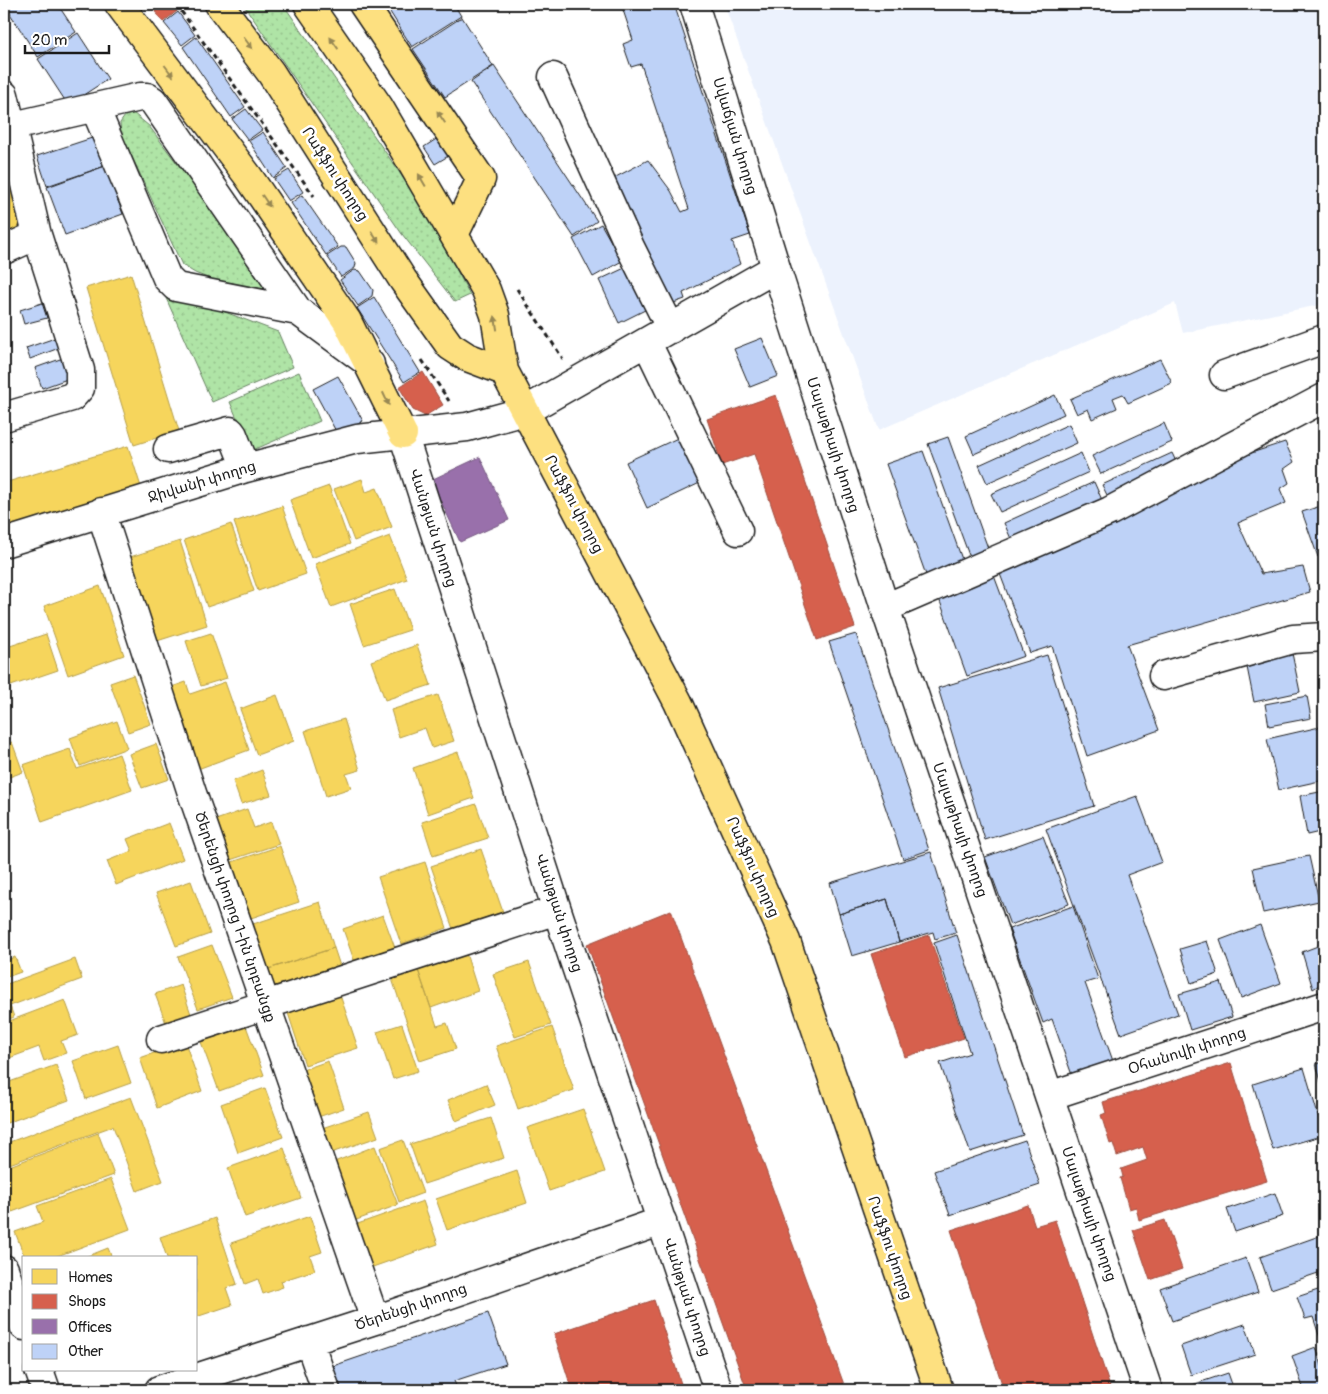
<svg xmlns="http://www.w3.org/2000/svg" width="1328" height="1394" viewBox="0 0 1328 1394" font-family="Pangolin,'Noto Sans Armenian',sans-serif">
  <defs>
    <pattern id="grass-dots" width="8" height="8" patternUnits="userSpaceOnUse" patternTransform="scale(1.25)"><rect width="8" height="8" fill="#afe4a6"/><path d="M2 2h.1M6 6h.1" fill="none" stroke="#96c38e" stroke-width="1.8" stroke-linecap="round"/></pattern>
  </defs>
  <rect width="100%" height="100%" fill="#fff"/>
  <filter id="ink" filterUnits="userSpaceOnUse"><feTurbulence type="fractalNoise" baseFrequency=".02" numOctaves="2"/><feDisplacementMap in="SourceGraphic" scale="10" xChannelSelector="R" yChannelSelector="G"/><feConvolveMatrix kernelMatrix="1 2 1 2 8 2 1 2 1" color-interpolation-filters="sRGB"/></filter>
  <g filter="url(#ink)">
    <!-- built -->
    <path fill="#ecf2fd" d="M724 4H1324V304L1183 333 1175 303 879 430Z"/>
    <!-- grass -->
    <path fill="url(#grass-dots)" stroke="#668061" d="M243 4H283L424 208 470 295 455 302 402 234Z
      M133 113 149 126 270 287 272 295 256 297 195 273 182 265 121 133 120 123 125 116Z
      M177 294 278 332 293 367 212 402 166 298Z
      M299 372 320 421 251 451 230 402Z"/>
    <!-- homes -->
    <path fill="#f6d55c" stroke="#b59e49" d="M4 158 25 231 4 237Z
      M131 274 179 431 134 445 86 288Z
      M128 446 141 487 4 528V483Z
      M362 479 366 492 377 488 392 527 354 541 334 489Z
      M329 486 350 544 311 558 290 500Z
      M282 506 306 574 258 591 234 522Z
      M231 524 254 591 207 607 184 540Z
      M390 536 407 579 331 607 315 564Z
      M180 541 207 625 154 642 127 558Z
      M100 586 124 655 68 675 44 606Z
      M395 589 410 630 364 645 350 604Z
      M211 633 227 678 201 686 186 641Z
      M46 634 58 670 8 687 4 675V648Z
      M417 645 431 685 385 700 371 661Z
      M133 675 151 724 128 732 110 683Z
      M186 682 190 694 225 682 249 750 195 770 166 689Z
      M277 695 294 741 257 755 240 709Z
      M438 695 454 741 432 748 425 728 399 737 391 710Z
      M344 719 360 770 346 774 351 788 326 796 305 731Z
      M117 721 127 748 80 766 70 738Z
      M12 742 23 772 4 779V745Z
      M156 744 169 779 142 788 129 754Z
      M70 749 77 769 119 754 132 790 42 822 23 765Z
      M458 752 474 798 428 814 413 768Z
      M262 770 271 795 241 804 233 781Z
      M476 804 488 838 433 856 422 822Z
      M247 809 254 828 271 822 279 844 224 862 210 822Z
      M169 823 183 859 116 885 107 861 132 851 127 839Z
      M280 846 299 902 245 920 226 864Z
      M481 849 503 912 453 929 431 866Z
      M425 862 447 928 401 944 378 877Z
      M191 881 210 934 176 946 156 893Z
      M320 902 334 948 262 971 247 926Z
      M383 915 395 948 355 963 343 929Z
      M212 945 232 997 198 1009 178 957Z
      M334 948 340 966 268 990 262 971Z
      M465 950 478 991 431 1008 417 967Z
      M15 957 21 972 4 978V961Z
      M75 959 82 979 10 1006 14 1017 4 1021V985Z
      M529 962 551 1025 515 1037 493 974Z
      M417 967 437 1026 447 1023 456 1049 420 1061 391 976Z
      M181 985 191 1014 166 1023 155 994Z
      M339 992 358 1048 305 1065 287 1010Z
      M65 1000 78 1035 61 1041 66 1053 44 1061 39 1047 4 1060V1023Z
      M402 1024 418 1071 393 1079 377 1032Z
      M246 1026 264 1075 219 1091 201 1042Z
      M552 1027 574 1090 518 1109 496 1046Z
      M185 1042 202 1091 157 1108 140 1058Z
      M118 1045 131 1083 86 1099 73 1061Z
      M328 1061 344 1108 318 1117 302 1070Z
      M56 1065 69 1100 4 1124V1084Z
      M486 1084 495 1105 456 1121 448 1100Z
      M265 1088 283 1137 238 1153 221 1104Z
      M131 1097 163 1181 137 1191 113 1126 4 1166V1144Z
      M583 1109 605 1172 549 1191 527 1128Z
      M369 1112 378 1137 331 1153 322 1128Z
      M491 1118 504 1158 424 1184 410 1144Z
      M98 1133 114 1175 12 1212 4 1191V1168Z
      M403 1140 423 1193 399 1202 380 1148Z
      M375 1146 398 1205 351 1222 329 1164Z
      M284 1148 301 1198 245 1217 228 1168Z
      M517 1171 527 1203 447 1230 436 1199Z
      M111 1179 130 1229 52 1258H25L15 1232 43 1222 37 1206Z
      M423 1201 438 1244 367 1269 352 1226Z
      M310 1216 322 1252 310 1256 315 1270 281 1281 283 1287 263 1294 258 1279 245 1284 231 1243Z
      M215 1218 237 1284 226 1288 232 1305 196 1317V1258H167L160 1237Z
      M108 1248 112 1258H83Z"/>
    <!-- shops -->
    <path fill="#d6604d" stroke="#9e4c3e" d="M150 4H171L177 11 163 22Z
      M423 372 443 405 425 416 413 410 399 387Z
      M776 395 855 627 817 640 754 454 722 465 707 419Z
      M671 910 846 1390H747L587 944Z
      M929 935 964 1038 905 1057 871 954Z
      M1231 1063 1267 1181 1139 1220 1136 1207 1129 1209 1120 1178 1123 1177 1121 1169 1147 1160 1143 1147 1117 1156 1113 1143 1110 1144 1101 1115 1106 1113 1103 1102Z
      M1028 1205 1035 1226 1055 1220 1111 1390H1004L951 1230Z
      M1165 1220 1182 1269 1150 1280 1133 1230Z
      M654 1300 683 1390H572L554 1334Z"/>
    <!-- offices -->
    <path fill="#9970ab" stroke="#745780" d="M480 457 509 520 460 542 431 480Z"/>
    <!-- building -->
    <path fill="#bed2f7" stroke="#1c1c1c" d="M15 4H53L60 8 76 32 38 57 7 9Z
      M385 4H454L461 16 412 47Z
      M621 4H674L750 235 732 241 740 264 683 293 685 299 665 306 646 248 612 179 648 160 671 191 682 212 689 209 641 64 631 67 623 44 633 40Z
      M178 12 195 35 182 45 164 23Z
      M462 17 493 66 445 97 413 49Z
      M78 33 108 79 68 105 38 59Z
      M196 37 245 107 231 117 183 47Z
      M494 66 597 221 574 237 471 82Z
      M246 109 262 130 248 140 232 119Z
      M263 132 287 168 273 178 249 141Z
      M444 134 455 152 435 164 424 147Z
      M95 137 105 166 47 186 37 156Z
      M105 166 123 214 65 235 47 187Z
      M289 170 303 192 289 201 274 179Z
      M302 195 338 247 326 255 291 203Z
      M601 224 622 261 593 277 573 239Z
      M341 247H346L356 263 355 268 341 277 327 256Z
      M629 266 649 308 619 323 599 280Z
      M354 270 360 271 373 290 372 296 358 306 340 280Z
      M374 297 420 372 404 382 357 308Z
      M42 303 47 318 24 324 20 310Z
      M55 338 59 348 30 359 26 348Z
      M762 338 778 376 750 387 734 349Z
      M63 358 70 378 42 388 35 368Z
      M1160 359 1172 383 1128 403 1123 394 1113 398 1117 408 1092 419 1088 409 1077 414 1070 399Z
      M338 376 363 421 338 435 313 389Z
      M1055 395 1064 414 974 454 966 436Z
      M1164 423 1172 442 1101 474 1092 456Z
      M1069 424 1077 443 987 483 979 465Z
      M682 436 704 481 647 508 626 462Z
      M948 437 989 551 970 558 928 444Z
      M1285 442 1294 462 1284 469 1289 483 1280 489 1286 503 1238 523 1261 574 1303 567 1310 592 1127 645 1159 730 1087 756 1052 646 1030 653 997 566 1199 470Z
      M923 451 963 562 926 575 886 464Z
      M1081 453 1089 472 1000 512 991 494Z
      M1172 453 1179 468 1109 499 1102 485Z
      M1094 482 1102 500 1012 541 1004 523Z
      M1324 505V555L1318 557 1302 512Z
      M993 573 1024 656 967 676 937 593Z
      M1324 580V604L1317 583Z
      M856 634 929 850 903 859 829 642Z
      M1292 653 1300 692 1254 702 1246 662Z
      M1047 655 1094 806 985 840 938 688Z
      M1307 696 1311 718 1269 726 1265 704Z
      M1324 726V780L1279 790 1267 739Z
      M1324 791V831L1307 835 1300 796Z
      M1137 796 1162 862 1127 875 1178 1014 1121 1034 1046 829Z
      M1043 836 1069 904 1010 925 985 857Z
      M931 852 956 933 935 939 933 932 899 942 887 899 839 914 830 883Z
      M1309 856 1319 901 1263 913 1253 868Z
      M887 899 899 942 852 956 839 914Z
      M1073 906 1098 979 1085 983 1113 1061 1072 1075 1052 1019 1043 1023 1009 929Z
      M1260 925 1281 983 1241 998 1220 940Z
      M957 935 1023 1135 970 1152 940 1063 970 1053 934 943Z
      M1324 940V982L1313 989 1302 952 1323 944Z
      M1207 941 1218 974 1191 983 1180 949Z
      M1221 982 1232 1017 1190 1030 1179 994Z
      M1324 1062V1092L1316 1064Z
      M1304 1068 1324 1135 1273 1150 1253 1084Z
      M1025 1140 1040 1185 950 1215 934 1171Z
      M1275 1193 1283 1216 1235 1232 1227 1209Z
      M1322 1235 1324 1242V1271L1271 1289 1260 1257Z
      M1246 1258 1258 1292 1172 1321 1160 1288Z
      M1324 1288V1350L1313 1317 1305 1319 1297 1297Z
      M488 1313 506 1364 454 1381 458 1390H341L333 1366Z
      M1245 1324 1255 1354 1191 1375 1181 1346Z
      M1316 1347 1324 1372V1390H1304L1292 1356Z
      M1228 1373 1234 1390H1194L1192 1385Z"/>
    <g fill="none" stroke-linecap="round" stroke-linejoin="round">
      <defs>
        <path id="minor" d="M694 4 776 268 885 608 1148 1390
          M553 77 630 247 671 329
          M4 95 37 235 80 370V388L72 397 4 417
          M95 108 167 278 176 287 298 311 370 364
          M13 126 140 97H147L153 101 298 311
          M4 250 37 235
          M647 343 738 531
          M1224 375 1324 339
          M403 434 557 910 718 1390
          M168 449 230 431 233 435 246 468
          M101 512 192 793 375 1320
          M4 543 246 468 357 439 467 427 525 411 776 268
          M885 608 1110 511 1324 398
          M1163 676 1293 639 1324 637
          M161 1039 557 910
          M1049 1096 1324 1006
          M4 1269 24 1326
          M309 1341 326 1390
          M39 1370 46 1390
          M159 1390 375 1320 662 1221"/>
        <path id="major" d="M119 4 248 176 347 321 403 434
          M219 4 271 73 403 280 450 346 467 357 504 371
          M308 4 379 107 486 290 495 315 504 371 678 702 786 941 939 1390
          M363 4 481 179 454 235"/>
      </defs>
      <!-- minor casing -->
      <use href="#minor" stroke="#1c1c1c" stroke-width="31"/>
      <!-- major casing -->
      <use href="#major" stroke="#1c1c1c" stroke-width="31"/>
      <!-- path -->
      <path stroke="#1c1c1c" stroke-width="3" stroke-dasharray="5 4" stroke-linecap="butt" d="M176 4 314 196
        M517 289 563 359
        M422 360 449 401"/>
      <!-- minor -->
      <use href="#minor" stroke="#fff" stroke-width="28"/>
      <!-- major -->
      <use href="#major" stroke="#fde080" stroke-width="28"/>
    </g>
    <!-- one-way arrows -->
    <defs><path id="oneway-solid" d="M-6-.8H1V-3.2L6.5 0L1 3.2V.8H-6Z" transform="scale(1.25)"/></defs>
    <g fill="#988853">
      <use href="#oneway-solid" transform="translate(248 43) rotate(53)"/>
      <use href="#oneway-solid" transform="translate(334 43) rotate(-125)"/>
      <use href="#oneway-solid" transform="translate(169 71) rotate(53)"/>
      <use href="#oneway-solid" transform="translate(441 117) rotate(-124)"/>
      <use href="#oneway-solid" transform="translate(422 180) rotate(-120)"/>
      <use href="#oneway-solid" transform="translate(266 201) rotate(56)"/>
      <use href="#oneway-solid" transform="translate(375 237) rotate(57)"/>
      <use href="#oneway-solid" transform="translate(496 323) rotate(-99)"/>
      <use href="#oneway-solid" transform="translate(386 399) rotate(65)"/>
    </g>
  </g>
  <g text-anchor="middle" dominant-baseline="central" stroke-width="5" stroke-linejoin="round" paint-order="stroke">
    <!-- street labels -->
    <g font-size="15" fill="#1c1c1c" stroke="#fff">
      <text transform="translate(735 136) rotate(73)">Սվաճյան փողոց</text>
      <text transform="translate(335 174) rotate(57)">Րաֆֆու փողոց</text>
      <text transform="translate(833 445) rotate(72)">Մալաթիայի փողոց</text>
      <text transform="translate(202 482) rotate(-17)">Ջիվանի փողոց</text>
      <text transform="translate(574 504) rotate(62)">Րաֆֆու փողոց</text>
      <text transform="translate(433 528) rotate(72)">Վանթյան փողոց</text>
      <text transform="translate(960 830) rotate(71)">Մալաթիայի փողոց</text>
      <text transform="translate(753 867) rotate(66)">Րաֆֆու փողոց</text>
      <text transform="translate(559 913) rotate(72)">Վանթյան փողոց</text>
      <text transform="translate(235 917) rotate(71)">Ծերենցի փողոց 1-ին նրբանցք</text>
      <text transform="translate(1187 1051) rotate(-18)">Օհանովի փողոց</text>
      <text transform="translate(1089 1214) rotate(71)">Մալաթիայի փողոց</text>
      <text transform="translate(890 1248) rotate(71)">Րաֆֆու փողոց</text>
      <text transform="translate(687 1297) rotate(72)">Վանթյան փողոց</text>
      <text transform="translate(411 1307) rotate(-19)">Ծերենցի փողոց</text>
    </g>
  </g>
  <!-- margin -->
  <rect width="1328" height="1394" fill="none" stroke="#fff" stroke-width="20"/>
  <rect x="10" y="10" width="1308" height="1374" fill="none" stroke="#1c1c1c" stroke-width="2" filter="url(#ink)"/>
  <!-- legend -->
  <rect x="22" y="1256" width="175" height="115" fill="#ffffff" stroke="#a4a4a4"/>
  <rect x="32" y="1269" width="25" height="15" fill="#f6d55c" stroke="#a4a4a4"/>
  <text x="68" y="1282" font-size="15" fill="#1c1c1c">Homes</text>
  <rect x="32" y="1294" width="25" height="15" fill="#d6604d" stroke="#a4a4a4"/>
  <text x="68" y="1306" font-size="15" fill="#1c1c1c">Shops</text>
  <rect x="32" y="1319" width="25" height="15" fill="#9970ab" stroke="#a4a4a4"/>
  <text x="68" y="1332" font-size="15" fill="#1c1c1c">Offices</text>
  <rect x="32" y="1344" width="25" height="15" fill="#bed2f7" stroke="#a4a4a4"/>
  <text x="68" y="1356" font-size="15" fill="#1c1c1c">Other</text>
  <!-- scale -->
  <path d="M25 45v8h84v-8" fill="none" stroke="#1c1c1c" stroke-width="2.5"/>
  <text x="32" y="45" font-size="15" fill="#1c1c1c" stroke="#ffffff" stroke-width="4" paint-order="stroke">20 m</text>
</svg>
